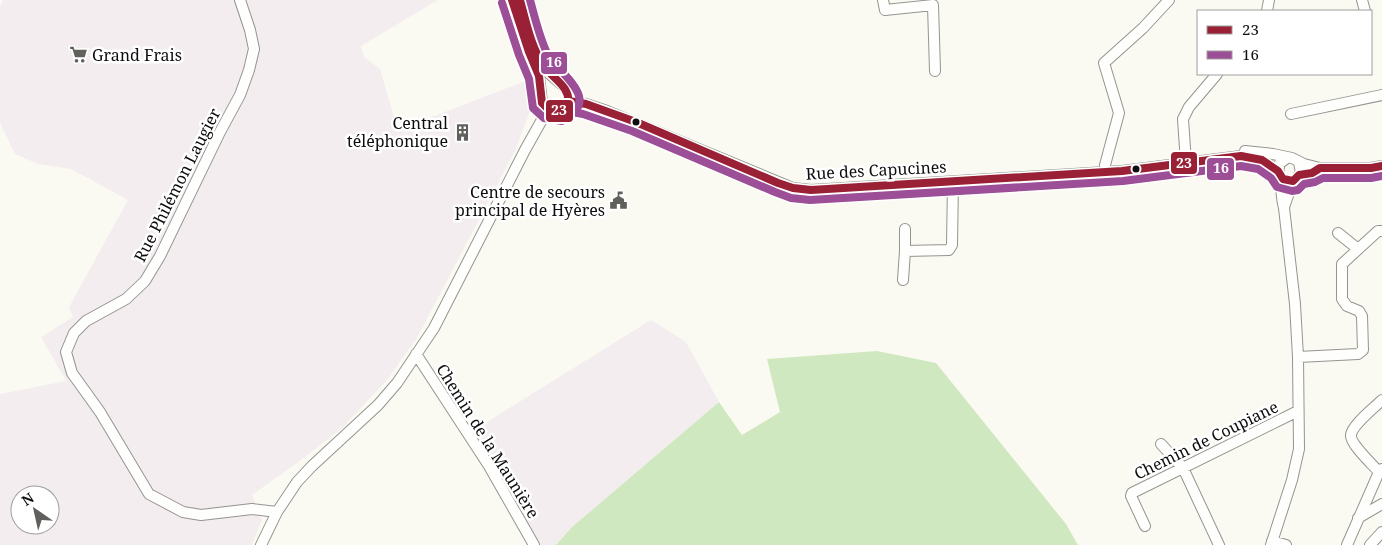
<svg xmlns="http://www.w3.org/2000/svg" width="1382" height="545" viewBox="0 0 1382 545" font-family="'Noto Serif',serif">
  <rect width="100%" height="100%" fill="#fbfaf2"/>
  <!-- industrial -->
  <path fill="#f3edef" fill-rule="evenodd" d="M3 0H438L361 46 364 57 380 69 398 130 531 79 533 103 515 151 417 338 387 380 342 428 297 463 252 495 262 520 252 545H0V394L66 381 41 337 73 317 69 307 128 200 71 169 38 164 15 154 0 123V7ZM20 495H50V525H20Z
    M651 320 686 342 719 402 572 527 556 545H540L474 430Z"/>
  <!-- forest -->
  <path fill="#d0e8c0" d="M877 351 936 363 1066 524 1078 545H556L572 527 719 402 742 435 780 412 767 359Z"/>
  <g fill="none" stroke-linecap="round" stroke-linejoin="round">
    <defs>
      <path id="minor" d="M240 0 250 30 254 49 249 70 240 95 220 132 160 256 145 281 126 299 86 321 74 333 66 352 72 373 100 412 149 494 183 512 201 515 252 509 277 512
        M512 0 529 52 539 76 542 103 548 109 559 111 568 104C573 89 558 83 549 73 532 53 527 25 520 0
        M883 0 885 10 933 5 935 71
        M1362 0 1365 11
        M1267 11 1269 0
        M569 101 586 104 607 111 793 188 811 190 1122 171 1241 156 1262 160 1278 171
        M1291 114 1382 95
        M1245 151 1273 154 1292 158 1304 164 1320 168H1371L1382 166
        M1186 163 1183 119 1189 107 1217 74
        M1106 172 1105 165 1119 113 1104 63 1143 28 1169 0
        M1284 207 1291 187 1301 172 1299 163
        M905 229V251L949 250 952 245 953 182
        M1338 233 1358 249
        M903 280 905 251
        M416 354 489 466 534 545
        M1298 357 1358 354 1363 350 1362 316 1359 311 1347 306 1342 299V264L1378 231H1382
        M1161 444 1183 468 1219 545
        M1379 472C1373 465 1350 444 1351 435 1352 425 1374 408 1382 400
        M1358 518 1382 504
        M1145 526 1131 496 1132 493 1298 411
        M1272 541 1286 545
        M261 545 277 512 297 482 312 466 378 405 397 383 434 328 525 150 548 109
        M1271 545 1292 480 1299 449 1298 357 1295 304 1284 208C1281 198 1282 189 1280 179 1279 172 1277 170 1280 163L1287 158
        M1347 545 1379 472 1382 469
        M1370 545 1382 532"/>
    </defs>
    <!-- minor casing -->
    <use href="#minor" stroke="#949490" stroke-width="12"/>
    <!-- minor -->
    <use href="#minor" stroke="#fefefd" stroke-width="10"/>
    <defs>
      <path id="bus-1" d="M512 0 529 52 539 76 542 103 548 109 559 111 568 104C571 87 553 79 544 66 531 47 526 22 520 0
        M569 101 586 104 636 122 778 183 793 188 811 190 1122 171 1241 156 1262 160 1278 171 1283 179 1293 181 1299 175 1312 173 1320 168H1371L1382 166"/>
      <path id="bus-2" d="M502 3 519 55 529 79 533 108 544 118 562 121C604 99 559 75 547 53 539 36 535 18 530 0
        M567 111 583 114 632 131 775 192 791 198 810 200 1123 181 1241 166 1258 169 1271 178 1277 187 1292 191 1298 190 1304 184 1315 182 1323 178H1371L1382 176"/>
    </defs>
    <!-- bus-1 casing -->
    <use href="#bus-1" stroke="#fff" stroke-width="11"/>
    <!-- bus-2 casing -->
    <use href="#bus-2" stroke="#fff" stroke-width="11"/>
    <!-- bus-1 -->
    <use href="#bus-1" stroke="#992035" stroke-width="8"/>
    <!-- bus-2 -->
    <use href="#bus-2" stroke="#9c4e96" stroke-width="8"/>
  </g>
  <!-- icons -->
  <defs>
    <symbol id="supermarket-bare" viewBox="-9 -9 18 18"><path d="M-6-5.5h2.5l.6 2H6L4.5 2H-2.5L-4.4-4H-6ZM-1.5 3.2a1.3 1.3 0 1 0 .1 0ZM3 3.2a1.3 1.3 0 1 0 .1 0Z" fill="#60605d" stroke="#fff" stroke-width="2.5" paint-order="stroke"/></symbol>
    <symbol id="building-bare" viewBox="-9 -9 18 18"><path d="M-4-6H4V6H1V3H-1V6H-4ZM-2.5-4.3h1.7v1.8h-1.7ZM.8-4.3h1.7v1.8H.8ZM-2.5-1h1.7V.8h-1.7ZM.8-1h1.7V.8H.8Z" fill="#60605d" stroke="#fff" stroke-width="2.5" paint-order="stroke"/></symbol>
    <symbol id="civic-bare" viewBox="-9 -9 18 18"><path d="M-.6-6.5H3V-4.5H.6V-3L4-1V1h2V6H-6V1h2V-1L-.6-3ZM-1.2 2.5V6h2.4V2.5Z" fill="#60605d" stroke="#fff" stroke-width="2.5" paint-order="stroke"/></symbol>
  </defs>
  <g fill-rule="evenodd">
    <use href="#supermarket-bare" x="66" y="42" width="25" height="25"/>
    <use href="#building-bare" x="450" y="120" width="25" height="25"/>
    <use href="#civic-bare" x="606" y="188" width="25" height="25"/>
  </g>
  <!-- markers -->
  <g fill="#0d0d0d" stroke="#fff" stroke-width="2">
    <circle cx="636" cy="122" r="4.5"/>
    <circle cx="1136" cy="169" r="4.5"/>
  </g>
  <g text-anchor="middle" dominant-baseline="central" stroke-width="5" stroke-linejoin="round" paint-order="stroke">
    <!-- poi labels -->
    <g font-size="16" fill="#0d0d0d" stroke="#fff" text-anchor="end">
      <text x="92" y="55" text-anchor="start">Grand Frais</text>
      <text x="448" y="123">Central<tspan x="448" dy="18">téléphonique</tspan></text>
      <text x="605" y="192">Centre de secours<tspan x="605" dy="18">principal de Hyères</tspan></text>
    </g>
    <!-- street labels -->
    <g font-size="16" fill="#0d0d0d" stroke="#fff">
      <text transform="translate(876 170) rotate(-3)">Rue des Capucines</text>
      <text transform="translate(177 185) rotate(-63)">Rue Philémon Laugier</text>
      <text transform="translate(1206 440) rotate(-26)">Chemin de Coupiane</text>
      <text transform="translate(488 441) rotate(58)">Chemin de la Maunière</text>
    </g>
  </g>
  <g stroke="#fff" stroke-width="2">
    <rect x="540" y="51" width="28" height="24" rx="5" fill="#9c4e96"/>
    <rect x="545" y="99" width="29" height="24" rx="5" fill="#992035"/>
    <rect x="1170" y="151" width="28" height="24" rx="5" fill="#992035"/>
    <rect x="1206" y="157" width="29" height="24" rx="5" fill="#9c4e96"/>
  </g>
  <g font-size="14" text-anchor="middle" font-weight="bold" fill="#fff">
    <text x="554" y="67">16</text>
    <text x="559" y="115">23</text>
    <text x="1184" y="168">23</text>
    <text x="1221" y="173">16</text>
  </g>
  <!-- legend -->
  <rect x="1197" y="10" width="175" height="65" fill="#ffffff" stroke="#9e9e9e"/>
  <rect x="1207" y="26" width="25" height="8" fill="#992035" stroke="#9e9e9e"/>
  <text x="1242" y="35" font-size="15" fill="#0d0d0d">23</text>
  <rect x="1207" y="51" width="25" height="8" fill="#9c4e96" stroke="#9e9e9e"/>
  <text x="1242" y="60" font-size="15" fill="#0d0d0d">16</text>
  <!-- north arrow -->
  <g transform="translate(35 510) rotate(326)"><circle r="24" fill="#ffffff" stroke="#9e9e9e"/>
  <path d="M0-4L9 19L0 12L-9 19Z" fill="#60605d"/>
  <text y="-8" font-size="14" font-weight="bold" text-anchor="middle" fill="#0d0d0d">N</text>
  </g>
</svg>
